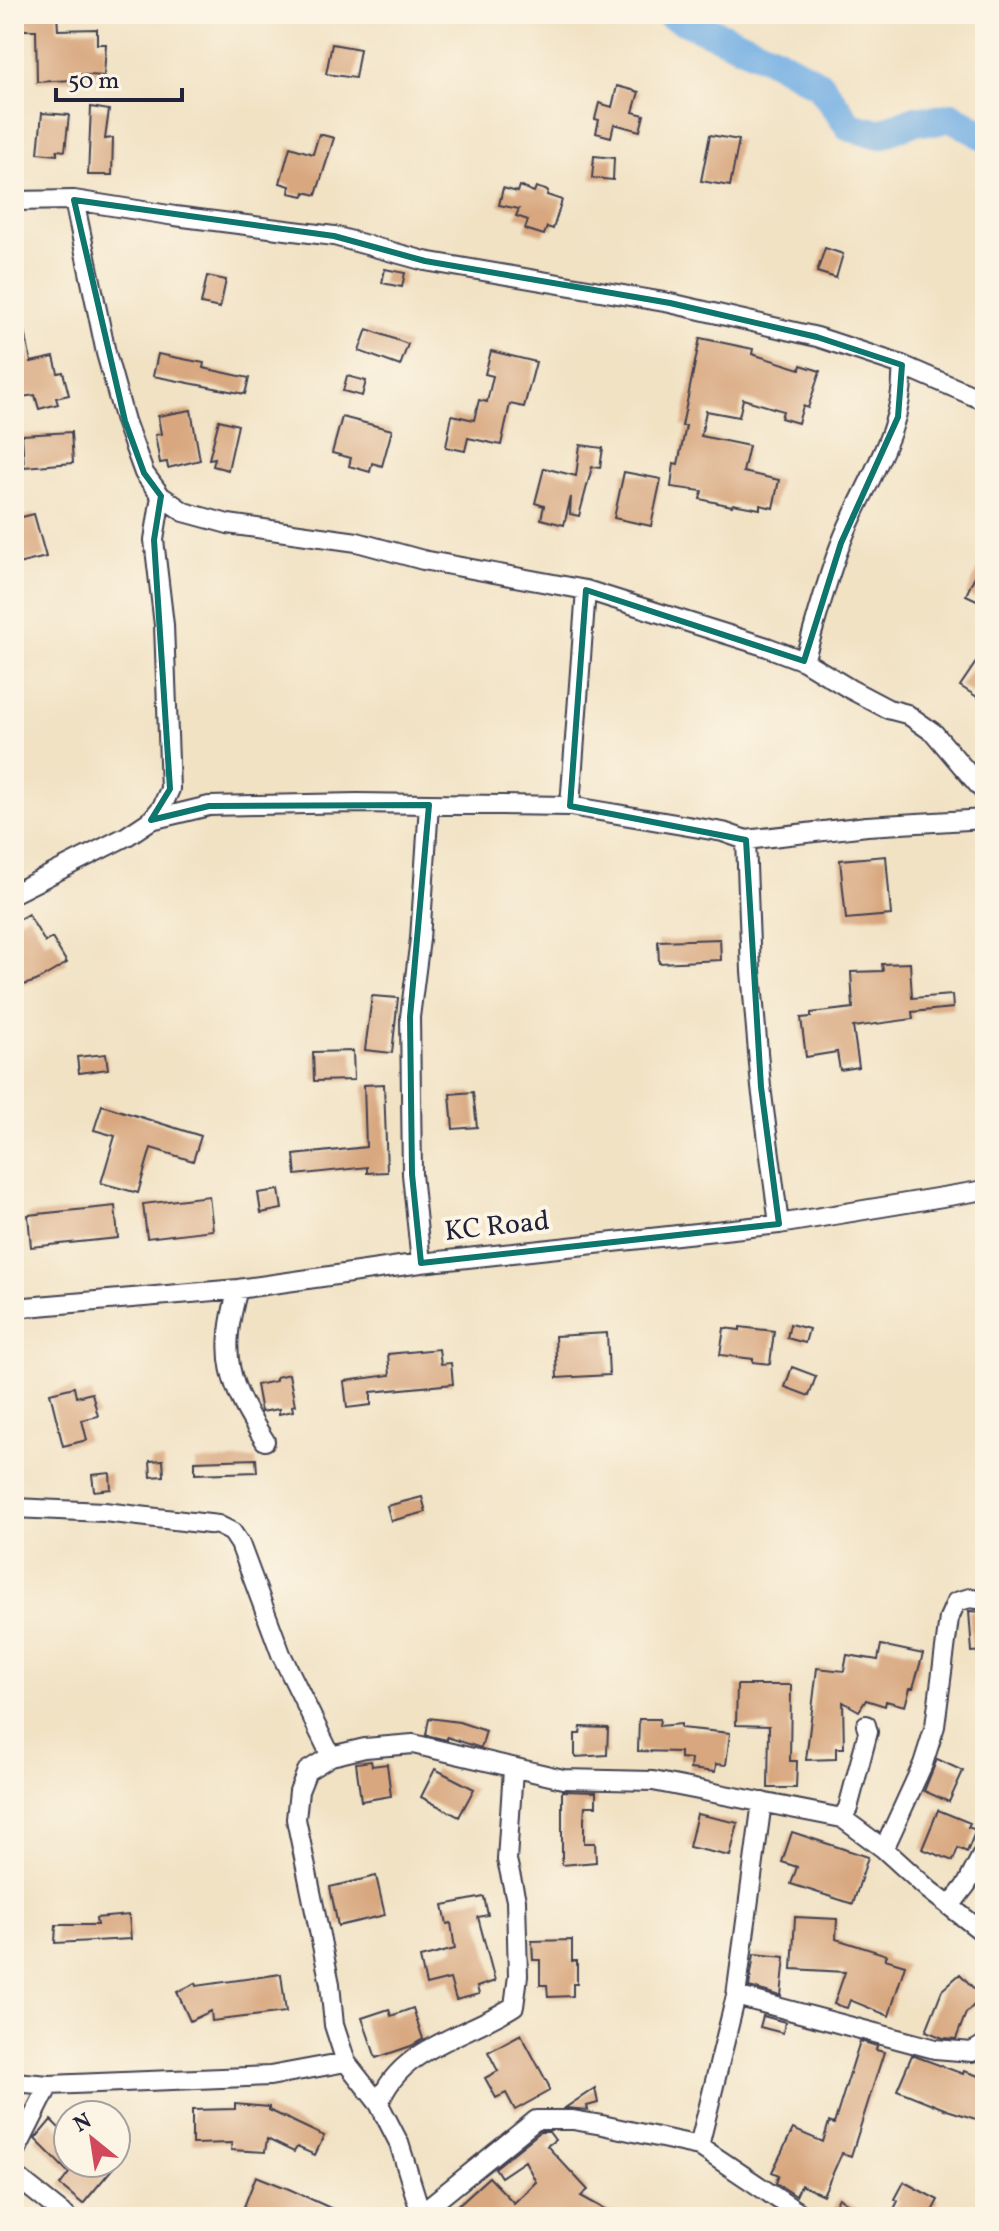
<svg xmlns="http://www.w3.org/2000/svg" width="999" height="2231" viewBox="0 0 999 2231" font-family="Vollkorn,serif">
  <rect width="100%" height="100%" fill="#fcf5e5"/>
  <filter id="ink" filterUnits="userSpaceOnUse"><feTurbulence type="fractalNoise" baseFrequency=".0125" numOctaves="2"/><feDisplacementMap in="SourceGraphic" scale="16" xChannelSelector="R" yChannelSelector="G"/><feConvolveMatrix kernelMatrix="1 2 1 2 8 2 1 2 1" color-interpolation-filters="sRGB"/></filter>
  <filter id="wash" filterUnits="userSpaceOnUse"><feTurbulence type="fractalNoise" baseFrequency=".006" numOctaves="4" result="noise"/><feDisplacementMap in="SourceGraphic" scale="32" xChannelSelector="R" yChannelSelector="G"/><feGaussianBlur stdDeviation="1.8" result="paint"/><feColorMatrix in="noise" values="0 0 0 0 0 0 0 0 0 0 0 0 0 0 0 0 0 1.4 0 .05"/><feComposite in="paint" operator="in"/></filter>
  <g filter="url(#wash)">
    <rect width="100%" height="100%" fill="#f1e2c4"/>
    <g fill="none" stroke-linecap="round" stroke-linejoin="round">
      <!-- river -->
      <path stroke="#72aee4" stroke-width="30" d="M670 14 773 59 820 85 850 127 880 134 916 120 933 121 952 117 985 136"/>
    </g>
    <g id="blocks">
      <!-- building -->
      <path fill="#d8a77f" d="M14 14H57L58 30 97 29V44H106L104 76 73 74V80L37 82 36 30H14Z
        M332 44 360 49 355 78 326 74Z
        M617 86 639 92 633 112 644 115 640 131 614 124 611 137 596 133 599 120 595 119 599 103 612 107Z
        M91 107 109 110 105 139 113 138 112 175H88Z
        M42 113 69 115 65 151 57 150V155L38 153Z
        M319 134 334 138 316 195 305 192 304 196 289 193 290 186 280 183 290 147 313 154Z
        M710 135 739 140 730 186 701 181Z
        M594 156 614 158 613 180 592 178Z
        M519 186 534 192 536 187 548 191 547 195 562 200 553 229 547 227 544 235 525 229 528 220 516 216 519 209 499 205 503 188 517 192Z
        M825 248 843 254 836 278 817 272Z
        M385 269 405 273 402 287 382 283Z
        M207 276 226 280 220 308 201 304Z
        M21 310 31 362 54 357 58 373 63 372 69 395 56 398 58 404 39 409 35 395 14 398V311Z
        M367 329 408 344 400 366 359 351Z
        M700 338 753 349 752 354 800 369 801 365 820 371 808 408 803 406 798 423 781 418 783 411 743 399 739 417 706 411 701 436 749 446 743 472 779 480 773 508 760 505V509L733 504 732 506 700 499 702 491 671 487 674 463 678 464 686 426H682Z
        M491 351 536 362 524 407 510 404 501 445 468 438 465 451 446 447 452 415 474 420 479 400 487 402 493 376 485 374Z
        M158 354 204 363 203 368 249 378 245 394 153 376Z
        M347 376 366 381 362 396 343 391Z
        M191 410 200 460 168 468 167 462 160 463 155 435 161 434 158 416Z
        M342 417 392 430 382 466 372 463 370 472 349 466 351 458 332 453Z
        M219 420 238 425 228 470 213 466 215 458 209 459Z
        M71 432 73 463 24 467 22 435Z
        M580 445 603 448 600 468 592 467 579 516 570 514 571 497 564 525 541 519 544 506 535 503 544 468 576 476Z
        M624 472 661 479 651 526 614 518Z
        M34 514 46 557 14 565V519Z
        M985 554V600L980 598 979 601 966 595Z
        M985 649V702L960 686Z
        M886 856 891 915 846 919 840 860Z
        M28 914 45 942 52 938 67 963 36 981 14 988V922Z
        M720 939 721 960 659 963 658 941Z
        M910 963 912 998 952 995 953 1008 912 1012 913 1019 853 1027 859 1067 840 1070 837 1052 806 1057 801 1018 811 1017V1013L853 1008 851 972 883 971 882 964Z
        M372 996 398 998 392 1053 365 1050Z
        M353 1051 354 1080 314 1081 313 1052Z
        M106 1054 108 1069 79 1073 77 1057Z
        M384 1084 387 1172 367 1173V1167L296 1175 294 1155 366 1147 364 1085Z
        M473 1092 477 1127 453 1129 450 1094Z
        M102 1105 201 1136 193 1161 151 1148 138 1193 101 1183 115 1136 94 1130Z
        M279 1190 282 1209 261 1213 258 1193Z
        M209 1196 213 1230 147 1238 143 1204Z
        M115 1206 118 1238 31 1247 28 1215Z
        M790 1324 809 1329 805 1343 787 1338Z
        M740 1327 774 1331 770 1364 753 1362V1359L720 1355 724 1328 740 1330Z
        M607 1333 609 1375 557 1378 555 1336Z
        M439 1349 441 1364 451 1363 453 1384 371 1392V1405L347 1408 344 1381 390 1375 388 1354Z
        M792 1367 816 1376 809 1396 785 1387Z
        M289 1374 295 1405 292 1406 293 1411 279 1414V1409L261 1412 256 1385 276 1381V1377Z
        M74 1387 76 1397 92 1393 98 1416 82 1420 87 1440 63 1446 50 1393Z
        M256 1459 257 1472 195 1474V1461Z
        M163 1460 164 1476 151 1477 150 1461Z
        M110 1473 111 1489 94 1491 92 1475Z
        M422 1497 426 1512 391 1521 387 1506Z
        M969 1611 985 1612V1651L972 1652Z
        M881 1645 923 1654 913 1688H910L905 1706 886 1701 885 1706 866 1700 859 1711 843 1702 844 1748H836V1759L806 1760 817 1668 844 1671 847 1655 878 1660Z
        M737 1685H791L790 1761H797L796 1788H768L769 1726 736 1725Z
        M429 1718 459 1722 486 1731 481 1748 447 1737V1740L426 1735Z
        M639 1719H660L659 1726 681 1724V1728L730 1733 726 1765 716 1764 715 1772 690 1769 691 1759 680 1758V1752L638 1751Z
        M581 1727 608 1728 607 1755 575 1757V1734H580Z
        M937 1759 963 1771 949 1802 924 1791Z
        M371 1761 372 1766 387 1764 391 1796 361 1801 356 1763Z
        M435 1769 474 1789 459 1817 421 1797Z
        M562 1791 596 1792V1806H585L584 1819V1843H595L596 1862 562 1865Z
        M938 1810 970 1823 968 1827 976 1830 967 1852 958 1848 953 1861 922 1849Z
        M697 1814 738 1823 730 1856 689 1847Z
        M792 1832 868 1857 853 1904 791 1884 797 1867 782 1862Z
        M376 1876 385 1915 338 1926 330 1887Z
        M484 1897 488 1915 478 1917 495 1981 477 1987 479 1994 456 2000 450 1979 426 1985 420 1958 455 1949 451 1923 447 1924 443 1905Z
        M129 1915 131 1939 55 1943 56 1925H97L96 1918Z
        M795 1917 837 1919 836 1939 887 1955 885 1959 905 1965 889 2016 850 2000 847 2008 834 2004 845 1972 792 1969Z
        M572 1940V1961H577V1984H573V1996L548 1997 547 1985H540V1960H533L532 1941Z
        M754 1954 785 1957 781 1996 749 1987Z
        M281 1974 286 2012 212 2021 211 2011 190 2021 177 1992 196 1983 197 1986Z
        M960 1974 982 1997 966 2013 956 2039 943 2038 926 2031 942 1990Z
        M413 2008 423 2039 411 2046 376 2058 362 2018 389 2009 391 2016Z
        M763 2016 785 2022 783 2033 760 2027Z
        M521 2034 549 2086V2091L515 2110 506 2093 496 2098 485 2078 498 2071 488 2052Z
        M860 2041 877 2046 876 2050 884 2052 851 2156 842 2153 823 2195 801 2185 796 2196 776 2183 779 2175 772 2172 793 2129 823 2142 829 2122 834 2124Z
        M912 2055 963 2074 964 2071 985 2078V2122L947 2110 897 2090Z
        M595 2088 598 2103 587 2106 588 2110 565 2108Z
        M235 2104 269 2107V2110L324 2136 315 2155 297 2147 294 2152 267 2139 265 2152 231 2150 232 2143 192 2144V2110L235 2109Z
        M51 2120 68 2137V2163H117L83 2204 60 2185 69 2173 35 2139Z
        M540 2132H549L555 2140 547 2146 588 2190 581 2196 619 2217H445L489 2177 514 2203 536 2182 525 2161 501 2177 495 2168Z
        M256 2176 289 2189 350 2217H240Z
        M904 2182 938 2200 929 2217H890L898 2201 895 2199Z
        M839 2198 871 2217H828Z"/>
    </g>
  </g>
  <g filter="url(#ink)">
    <use href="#blocks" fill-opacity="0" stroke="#413f50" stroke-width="2"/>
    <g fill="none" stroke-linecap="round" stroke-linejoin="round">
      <defs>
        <path id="street" d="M74 200 106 353 125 421 144 473 161 496 184 512 228 524 357 542 423 560 586 590 767 647 804 661 850 689 888 709 907 714 934 733 985 793
          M14 201 74 200 175 216 334 236 425 261 670 303 817 337 902 365 985 401
          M804 661C816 622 826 581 841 543 863 485 906 430 902 365
          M570 806 586 590
          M151 820 162 807 170 789 164 625 154 540 161 496
          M746 840 751 971 761 1087 779 1224
          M14 893 127 836 151 820 209 806 357 803 570 806 723 832 746 840 867 826 985 819
          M421 1263 412 1174 410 1017 420 939 429 805
          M238 1289C219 1356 228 1384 265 1441
          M14 1308 238 1289 421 1263 779 1224 985 1190
          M14 1508 104 1512 218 1525 232 1532 240 1544 281 1654 331 1756
          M842 1818 848 1808 868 1732 866 1725
          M884 1849 923 1764 935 1726 949 1618 956 1602 970 1598 985 1600
          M950 1906 967 1884 985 1849
          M736 1996 935 2049 972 2052 985 2044
          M14 2082 49 2085 270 2076 346 2062
          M379 2104C399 2047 468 2036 514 2006L518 1976 516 1900 507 1860 513 1769
          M699 2146 736 1996 762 1802
          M14 2155 49 2085
          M14 2175 67 2217
          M421 2213 536 2120H573L602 2125 699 2146 805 2217
          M422 2217 399 2143 379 2104 346 2062 334 2025 330 1984 296 1819 299 1791 307 1771 331 1756 365 1748 413 1744 563 1779 653 1781 842 1818 884 1849 929 1890 985 1934"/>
      </defs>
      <!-- street casing -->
      <use href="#street" stroke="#413f50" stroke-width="22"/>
      <!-- street -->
      <use href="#street" stroke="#fff" stroke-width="18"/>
    </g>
  </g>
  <!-- marked area -->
  <path fill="none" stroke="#0f766e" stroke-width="6" stroke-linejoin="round" d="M74 200 334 236 425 261 670 303 817 337 902 365 898 417 841 543 804 661 586 590 570 806 746 840 761 1087 779 1224 421 1263 412 1174 410 1017 429 805 209 806 151 820 170 789 154 540 161 496 144 473 125 421Z"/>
  <g text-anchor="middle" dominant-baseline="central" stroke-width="8" stroke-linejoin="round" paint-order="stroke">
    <!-- street labels -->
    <g font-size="28" fill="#22223b" stroke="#fcf5e5">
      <text transform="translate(497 1227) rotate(-6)">KC Road</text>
    </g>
  </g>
  <!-- margin -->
  <rect width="999" height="2231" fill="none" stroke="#fcf5e5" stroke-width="48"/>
  <!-- north arrow -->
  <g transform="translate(92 2139) rotate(330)"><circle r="38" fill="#fcf5e5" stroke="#a5a1a1" stroke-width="2"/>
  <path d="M0-6L14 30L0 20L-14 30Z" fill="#d1495b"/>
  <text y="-12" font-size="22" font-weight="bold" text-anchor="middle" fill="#22223b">N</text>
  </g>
  <!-- scale -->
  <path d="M56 88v12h126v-12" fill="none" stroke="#22223b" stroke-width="4"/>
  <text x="68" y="88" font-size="24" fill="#22223b" stroke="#fcf5e5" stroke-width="6" paint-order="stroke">50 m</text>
</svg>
